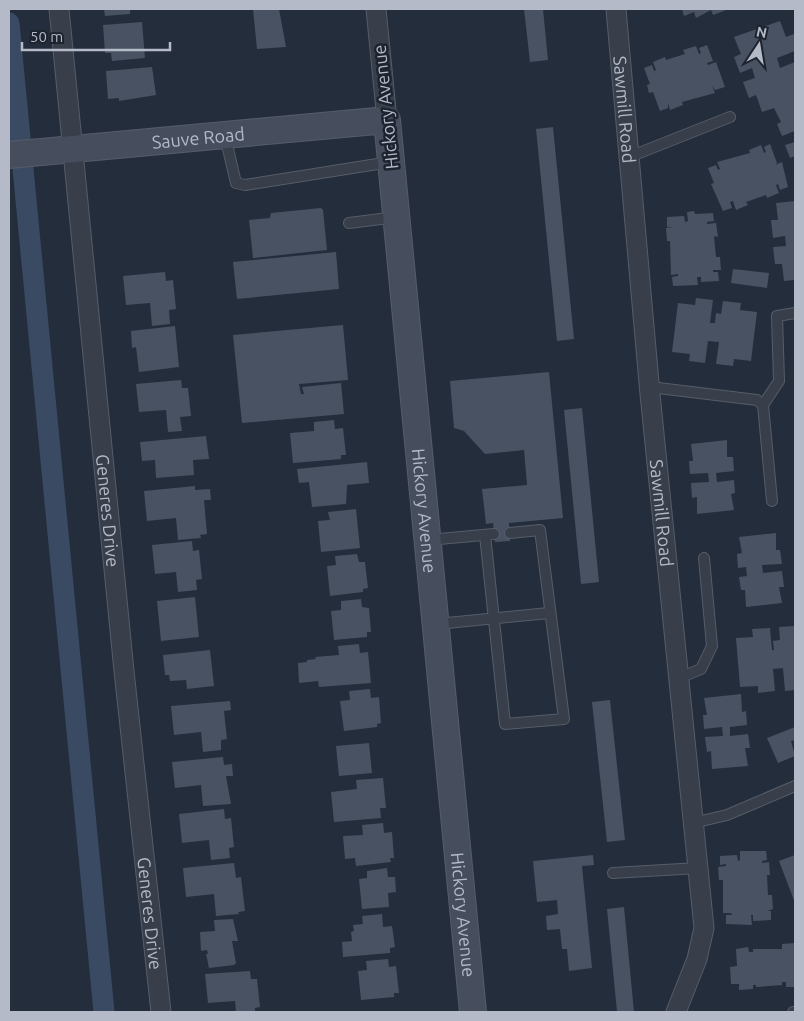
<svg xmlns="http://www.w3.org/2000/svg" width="804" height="1021" viewBox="0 0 804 1021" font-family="Ubuntu,sans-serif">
  <rect width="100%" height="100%" fill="#242d3b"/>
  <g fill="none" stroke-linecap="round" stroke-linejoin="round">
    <!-- canal -->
    <path stroke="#3a4a63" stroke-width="21" d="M9 23 104 1012"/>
  </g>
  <!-- building -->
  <path fill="#485262" d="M104 9H130V14L105 16Z
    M253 9H279L286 47 257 49Z
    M524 9H543L548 60 530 62Z
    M682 9H729L713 15 711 10 696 18 694 12 684 16Z
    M780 21 786 37 794 34 795 39V51L777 58 780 68 795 62V131L782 136 777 124 781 122 774 108 762 112 756 95 749 98 743 82 755 78 752 68 740 73 734 57 741 54 734 37Z
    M142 22 145 58 112 61 111 53H105L103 25Z
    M707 45 713 61 707 63 708 65 716 62 725 87 715 90 712 86 715 93 682 102 683 105 670 110 668 103V108L660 111 653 92 649 93 647 85 650 84 644 68 652 65 654 71 656 70 653 62 665 57 666 60 685 54 683 50 696 46 699 54 701 53 699 48Z
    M152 67 156 95 119 101V98L108 99 106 71Z
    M553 127 574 339 557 341 536 129Z
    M795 142V156L790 158 785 145Z
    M770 144 777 163 775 165 782 162 788 187 780 190 778 184 776 185 779 193 767 198 766 195 746 202 748 205 736 210 733 201 730 202 732 208 723 211 711 184 714 183 708 168 716 165 718 170 720 169 717 162 750 153 749 150 761 145 764 153 766 152 764 147Z
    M795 201V280L784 281 782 264H775L773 247 786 246 785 236 773 238 771 220H778L776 203Z
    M321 208 323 210 327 250 253 258 249 220 270 218 271 213Z
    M694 211 695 214 713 213 714 221 707 222V224L716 223 718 237 714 236 716 257H720L721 270H713V272H718L719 281 701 282V277H697L698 285 673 286 672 277 678 276V274L671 275 670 241H667L666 228 673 227H667V217L684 216 685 222 688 221 687 212Z
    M336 252 339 289 237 299 233 262Z
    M733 269 769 273 767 288 731 283Z
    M165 272 166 281 173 280 176 309 169 310 170 324 152 326 150 303 126 305 123 276Z
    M696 298 713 300 710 323H715L716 313 721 314 723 301 741 303 740 310 757 312 751 361 734 359 733 366 716 364 719 342 708 341 705 363 689 361 690 354 672 352 678 303 695 305Z
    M343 325 348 380 299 384 301 394H304L302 387 341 383 344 414 242 423 233 335Z
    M175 326 179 367 139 372 136 347 132 348 131 331Z
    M549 372 563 518 509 523 510 541 495 542 493 523 486 524 482 489 527 485 524 450 485 454 464 431 454 428 450 381Z
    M181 380 182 388H188L191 416 180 417 182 431 168 432 166 410 139 412 136 384Z
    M582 408 599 582 581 584 564 410Z
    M334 420 335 429 343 428 346 455H341V459L293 463 290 433 314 431V422Z
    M206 436 209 459 193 460 194 475 156 478 155 460 142 461 140 442Z
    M727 440V457H733L734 471 716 473 717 482 734 480 735 493 731 494 734 510 697 514V497L692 498 691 483 709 482 708 473 690 474 689 461H693L691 444Z
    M367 462 369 483 347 485 346 504 312 507 309 482 299 483 297 469Z
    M195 486V490L210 489 211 500H204L207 534 200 535 201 538 178 540 176 518 147 521 144 491Z
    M356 509 360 548 321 552 318 521 330 520 328 512Z
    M776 533V550H780L782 564 762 565 763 573 782 571 784 587H779L782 603 746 607 745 590H741L739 577 747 576 746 567 738 568 737 554 742 553 739 537Z
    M192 541 193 551 199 550 202 579 196 580 197 590 178 592 176 572 155 574 152 545Z
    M357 554 359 562H365L368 588 363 589V592L330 596 327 566 336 565 335 556Z
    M195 597 199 637 161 641 157 601Z
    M361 599 362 607 369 608 371 632H367V637L334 640 331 611 341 610V601Z
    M795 626V690L785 691 783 668 773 669 775 691 758 693V686L740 687 736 638 753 637 752 629 770 628 772 650H774L773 641 780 640 779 627Z
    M359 644 360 653 368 652 371 683 319 687 318 681 299 683 298 663 307 662V660L316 659 315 657 339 655 338 646Z
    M210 650 214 686 187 689 186 680 170 681 169 675H165L163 655Z
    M370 689 371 698 379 697 381 723 377 724V727L344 731 340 701 350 700 349 691Z
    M741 694 742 712 746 711 747 725 730 727V736L748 734 750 748H745L748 766 712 769 711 751 707 752 705 737 723 736 722 727 704 729 703 715H707L704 698Z
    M610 700 625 840 607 842 592 702Z
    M230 701 231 710 224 711 227 739 221 740V750L203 752 201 732 174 735 171 706Z
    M795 727V740L791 741 795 756 778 763 767 738Z
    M369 743 372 773 339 776 336 746Z
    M223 757 224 765 232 764 233 776H226L231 804 203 806 201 785 175 788 172 762Z
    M383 778 386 808H380L381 818 334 822 331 792 357 789 356 780Z
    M224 809 225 819 231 818 234 847 229 848 230 858 211 860 209 840 182 843 179 814Z
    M383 823 384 833 392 832 394 858H390L391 862 356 866 355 858 345 859 343 836 363 835 362 825Z
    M740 851H766L767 860 762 861V863L769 862 770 875H767L768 895H772L773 909 767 911H771V920L753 921V915H751L752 925 726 924V915H732L731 913H723V880H719L718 867 726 866V864L720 865V856L737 855 738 861 740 860Z
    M593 855 594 865 582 866 592 968 569 971 567 949H562L560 929 547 930 546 916 558 914 557 900 537 902 533 861Z
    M795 855V903L779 861Z
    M234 863 236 878 241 877 245 911 238 912 239 914 216 916 214 894 186 897 183 868Z
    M387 868 388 877H395L396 892 388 893 389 907 362 909 359 879 367 878V871Z
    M624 907 634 1012H617L607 909Z
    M382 914 383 927 392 926 395 947 390 948V953L343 957 342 942 352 941 351 932 354 931 353 925 363 924 362 916Z
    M233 919 238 941H232L236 963 234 965 209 968 206 954H208L207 950 201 951 200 932 215 931 214 920Z
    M795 943V987H786V982H782V985L756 987V985H753V989L739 990V984H731L730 967 737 966 736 949 748 947 749 952H753V949H782V944Z
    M388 959 389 967 396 966 399 993H394V997L361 1000 358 971 367 970 366 961Z
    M250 971 251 979H257L260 1007 255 1008V1012H236L235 1001 208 1003 205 974Z"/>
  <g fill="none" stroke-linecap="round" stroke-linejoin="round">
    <defs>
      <path id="lane" d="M225 136 236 183 245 185 390 162
        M629 157 730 117
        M349 223 396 217
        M650 387 757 400 763 405 772 501
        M763 405 779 381 777 316 795 313
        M485 535 505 724 564 719 540 530 510 533
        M428 540 494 534
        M437 624 549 613
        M679 678 701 669 712 646 704 558
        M693 823 727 815 795 786
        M613 873 698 868
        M793 1012H795"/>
      <g id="street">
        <path id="s1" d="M59 9 124 671 161 1012"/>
        <path d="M376 9 387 120"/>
        <path id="s2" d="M616 9 650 394 704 928 697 959 676 1012"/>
      </g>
      <g id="secondary">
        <path id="s3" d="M9 155 387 120 473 1012"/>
      </g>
    </defs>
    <!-- lane casing -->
    <use href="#lane" stroke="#565d69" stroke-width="12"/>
    <!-- street casing -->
    <use href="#street" stroke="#565d69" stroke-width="21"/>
    <!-- secondary casing -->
    <use href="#secondary" stroke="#565d69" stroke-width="28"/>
    <!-- lane -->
    <use href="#lane" stroke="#383f4b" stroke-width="10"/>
    <!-- street -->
    <use href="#street" stroke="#383f4b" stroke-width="19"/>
    <!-- secondary -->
    <use href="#secondary" stroke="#464e5e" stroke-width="26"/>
  </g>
  <g text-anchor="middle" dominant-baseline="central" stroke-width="5" stroke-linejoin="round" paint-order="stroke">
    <!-- street labels -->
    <g font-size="18" fill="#b4bac7" stroke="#1d2430">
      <text transform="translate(385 107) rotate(-96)">Hickory Avenue</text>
      <text stroke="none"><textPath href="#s2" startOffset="101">Sawmill Road</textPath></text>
      <text stroke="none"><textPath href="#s3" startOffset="190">Sauve Road</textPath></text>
      <text stroke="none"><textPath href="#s3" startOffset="772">Hickory Avenue</textPath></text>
      <text stroke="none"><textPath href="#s1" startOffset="504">Generes Drive</textPath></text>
      <text stroke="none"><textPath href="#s2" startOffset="506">Sawmill Road</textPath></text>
      <text stroke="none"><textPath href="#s1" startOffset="909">Generes Drive</textPath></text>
      <text stroke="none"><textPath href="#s3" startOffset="1178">Hickory Avenue</textPath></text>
    </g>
  </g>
  <!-- border -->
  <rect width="804" height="1021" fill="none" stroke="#b4bac7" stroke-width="20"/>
  <!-- north arrow -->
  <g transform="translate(759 45) rotate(12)" stroke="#1d2430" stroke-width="4" paint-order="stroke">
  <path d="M0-4L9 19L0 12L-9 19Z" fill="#b4bac7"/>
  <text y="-8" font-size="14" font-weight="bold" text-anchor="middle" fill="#b4bac7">N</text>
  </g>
  <!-- scale -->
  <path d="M22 42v8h148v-8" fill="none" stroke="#b4bac7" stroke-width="2.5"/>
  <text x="30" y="42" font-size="15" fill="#b4bac7" stroke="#1d2430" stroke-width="4" paint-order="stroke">50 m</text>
</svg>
